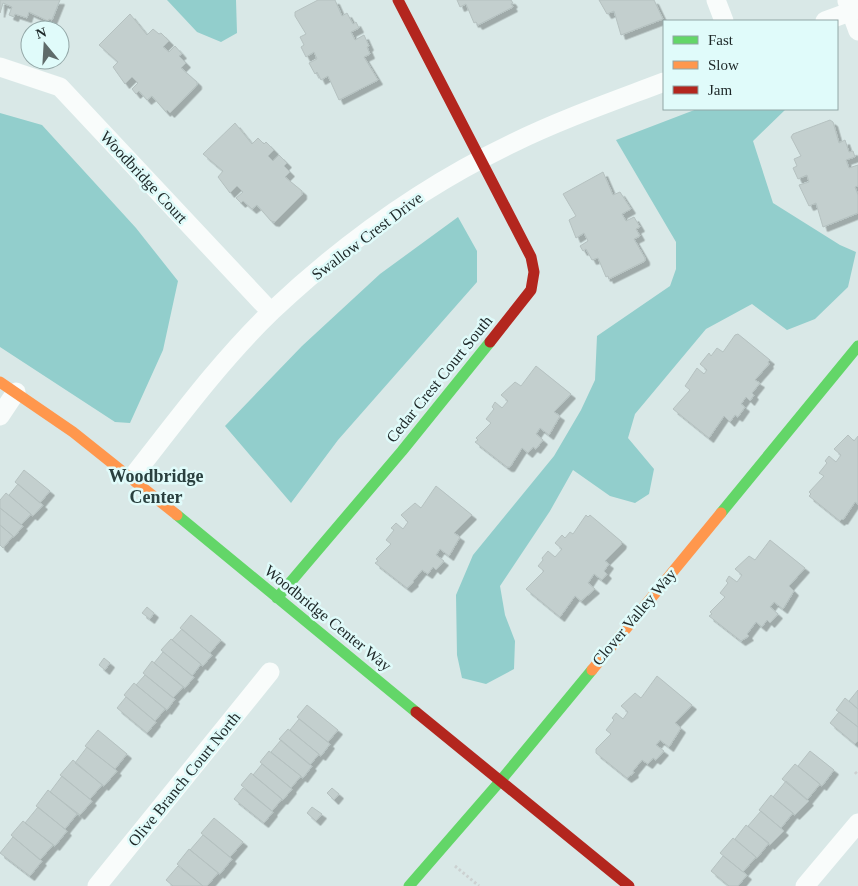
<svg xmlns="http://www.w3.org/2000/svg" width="858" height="886" viewBox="0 0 858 886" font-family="Georgia,serif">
  <defs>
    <filter id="shadow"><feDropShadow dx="4.5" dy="4.5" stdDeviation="0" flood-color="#0004"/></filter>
  </defs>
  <rect width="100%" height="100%" fill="#d9e8e7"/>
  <!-- forest -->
  <path fill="#92cecc" d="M167 0H236L237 33 221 42 197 32Z
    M697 109H786L753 141 773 203 840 245 856 252 848 287 815 319 787 330 752 304 706 329 635 414 628 438 654 469 649 494 635 503 610 496 573 470 550 511 500 586 505 615 515 641 514 669 486 684 462 678 457 655 456 595 473 555 554 456 581 410 595 380 597 336 670 286 676 269V242L616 140Z
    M0 113 42 125 136 228 178 281 163 350 130 423 115 422 0 347Z
    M458 217 477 251V282L338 440 291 503 225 426 302 346 380 274Z"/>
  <!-- building -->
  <path fill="#c3cfce" stroke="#b5c1c0" filter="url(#shadow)" d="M0 0H60L52 20 49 19 48 21 29 12 27 18 15 14 14 17 9 15 12 7 3 3 0 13Z
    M318 0H335L342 16 347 13 353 24 356 22 359 28 351 32 355 40 364 35 369 46 367 47 370 54 364 57 378 80 339 100 328 76 321 80 317 72 315 74 309 63 317 59 314 52 306 57 301 47 304 45 300 37 306 34 295 16V12Z
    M457 0H511L513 3 511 4 513 7 478 25 476 22 474 23 466 4 460 7Z
    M599 0H654L663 19 621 35 614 11 607 14Z
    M130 14 147 35 153 29 159 34 161 33 169 41 163 47 169 52 175 46 182 54 179 56 186 63 181 68 197 82V85L170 113 167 110 166 112 152 96 147 100 139 91 136 94 132 89 138 83 132 77 125 84 113 67 118 62 99 45Z
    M830 120 833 122 839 143 845 140 849 152 853 151 855 157 846 160 849 168 858 165V186L855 187 858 195V213L823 227 816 203 809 206 799 185 809 182 807 175 798 179 793 168 797 166 794 159 801 156 791 137 793 134Z
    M235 123 252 144 258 138 264 144 266 142 274 150 268 156 273 161 279 155 287 163 284 166 290 172 285 177 302 191V195L275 222 271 221 257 205 252 209 243 201 241 203 236 198 243 192 237 186 230 193 218 177 223 171 203 154Z
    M603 172 613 195 620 192 631 209 622 214 626 221 634 217 640 227 636 229 640 236 634 239 645 258V261L609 279 608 276 606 277 598 258 592 260 586 249 583 251 580 246 588 241 584 233 576 238 569 220 576 216 563 194Z
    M738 334 770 360 768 362 769 364 755 380 760 383 752 393 754 395 750 401 746 397 741 404 745 407 738 417 735 415 730 422 724 416 709 438 673 409 690 390 685 386 697 368 704 374 707 370 700 364 709 353 711 356 717 348 723 352 735 335Z
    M536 366 571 394 554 412 560 416 549 435 540 428 536 434 543 440 536 449 533 447 528 453 522 448 510 467H507L475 442 478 440 476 438 491 423 486 419 494 409 492 407 495 402 502 408 508 401 501 395 515 382 521 386Z
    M848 435 854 441 858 436V504L855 502 843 520 842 519 840 521 809 496 811 494 809 492 824 476 819 473 827 463 825 461 829 456 836 462 841 455 834 449Z
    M24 470 50 491 40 503 15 482Z
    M18 484 43 505 33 516 9 495Z
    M436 486 472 515 454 533 460 537 449 556 440 549 436 555 444 561 436 570 433 567 428 574 422 570 413 581 414 582 407 588 375 563 378 561 376 559 391 544 386 540 394 530 391 528 396 523 403 529 408 522 401 515 415 503 421 508Z
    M6 493 31 514 21 525 0 508V500Z
    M0 508 23 526 14 537 0 525Z
    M586 515 588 517 590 515 622 542 621 545 605 561 609 564 604 571 607 574 602 580 594 574 588 583 595 589 581 601 575 596 560 617 526 589 544 571 538 566 543 560 542 558 548 551 555 557 562 549 555 543 562 535 565 538 570 532 573 534Z
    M0 525 13 536 3 548 0 545Z
    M770 540 805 568 789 586 794 591 783 609 774 602 770 607 778 614 770 623 767 620 762 627 756 622 747 634 749 636 741 641 709 616 712 614 710 612 725 597 720 593 728 583 726 581 729 576 737 582 742 575 735 569 749 556 755 560Z
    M147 607 154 613 150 619 142 613Z
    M191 615 221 640 210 653 180 628Z
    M182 629 212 655 203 666 172 640Z
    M171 639 201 664 192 676 161 650Z
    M163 652 194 677 185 688 154 663Z
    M104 658 110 663 105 670 99 665Z
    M152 661 183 687 173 698 143 673Z
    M145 675 175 699 167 710 136 685Z
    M657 676 692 705 675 723 681 728 669 747 660 740 656 745 664 751 656 760 653 758 648 764 642 760 633 771 634 773 627 778 596 753V749L611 734 606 730 614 720 612 718 616 713 623 719 628 712 621 706 635 693 641 698Z
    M134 683 165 709 155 721 124 695Z
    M858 690V709L849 701Z
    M126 697 156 722 147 733 117 708Z
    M845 698 858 709V727L836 710Z
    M307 705 338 730 328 742 297 717Z
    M839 712 858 727V741L855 744 830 723Z
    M299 719 330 744 321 756 290 730Z
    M288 729 319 754 310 765 279 739Z
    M98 730 127 754 115 769 85 746Z
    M281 740 312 766 303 778 271 752Z
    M87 747 117 771 104 786 75 763Z
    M269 751 301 776 291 788 260 762Z
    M810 751 834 770 822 786 798 766Z
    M73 760 102 785 90 799 60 775Z
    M262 764 292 789 283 800 253 775Z
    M795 764 820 784 807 800 782 779Z
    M251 773 282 799 272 811 241 785Z
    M62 776 92 801 80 815 50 792Z
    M786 781 809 801 795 815 773 797Z
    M243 788 273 812 264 823 234 799Z
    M332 788 339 794 334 800 327 793Z
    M48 790 77 814 65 829 36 806Z
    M771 795 793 813 781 828 759 810Z
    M38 807 67 831 55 846 25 823Z
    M312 807 322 814 316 821 307 813Z
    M761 811 784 831 770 845 748 826Z
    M214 818 243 842 230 857 201 833Z
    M23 821 53 845 40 860 11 835Z
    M746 825 769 843 757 858 735 839Z
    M203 835 232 859 220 874 190 850Z
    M13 837 42 861 30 876 0 853Z
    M733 838 756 857 743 872 720 853Z
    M189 849 218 873 207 886H203L177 864Z
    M723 856 747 875 738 886H729L711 871Z
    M178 866 203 886H173L166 880Z"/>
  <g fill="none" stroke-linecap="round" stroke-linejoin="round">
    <!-- path -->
    <path stroke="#ccd1d1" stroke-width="3" stroke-dasharray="2.5 2.5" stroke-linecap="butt" d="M855 772 858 775
      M455 866 479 886"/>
    <!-- street -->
    <path stroke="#f9fcfb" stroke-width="19" d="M716 0 724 21
      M847 1 858 31
      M825 21 858 9
      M0 67 60 87 271 312
      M0 416 16 392
      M133 476C177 420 220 361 272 311 343 244 425 185 513 143 562 119 614 101 664 82
      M97 886 270 672
      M805 886 858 823"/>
    <!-- fast -->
    <path stroke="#63d668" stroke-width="11" d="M721 513 858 346
      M177 515 416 712
      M277 598 402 451 490 342
      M409 886 502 779 592 670"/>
    <!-- slow -->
    <path stroke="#ff974d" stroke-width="11" d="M0 382 73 432 177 515
      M592 670 721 513"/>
    <!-- jam -->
    <path stroke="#b3261e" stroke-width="11" d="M398 0 531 257 534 272 531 290 490 342
      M416 712 629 886"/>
  </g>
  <g text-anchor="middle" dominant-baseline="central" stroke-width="5" stroke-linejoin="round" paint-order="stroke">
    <!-- street labels -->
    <g font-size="16" fill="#1d2727" stroke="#e0fbfa">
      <text transform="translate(144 177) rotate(47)">Woodbridge Court</text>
      <text transform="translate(367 236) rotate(-37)">Swallow Crest Drive</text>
      <text transform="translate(439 379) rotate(-51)">Cedar Crest Court South</text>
      <text transform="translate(634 617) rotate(-50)">Clover Valley Way</text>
      <text transform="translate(328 618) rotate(39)">Woodbridge Center Way</text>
      <text transform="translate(184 779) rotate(-51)">Olive Branch Court North</text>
    </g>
    <!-- neighbourhood labels -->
    <g font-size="18" font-weight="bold" fill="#2a403f" stroke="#e0fbfa">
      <text x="156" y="476">Woodbridge<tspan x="156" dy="21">Center</tspan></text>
    </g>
  </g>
  <!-- legend -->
  <rect x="663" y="20" width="175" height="90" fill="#e0fbfa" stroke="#92a6a6"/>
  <rect x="673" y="36" width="25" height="8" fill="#63d668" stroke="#92a6a6"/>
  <text x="708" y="45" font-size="15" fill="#1d2727">Fast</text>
  <rect x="673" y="61" width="25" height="8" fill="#ff974d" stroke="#92a6a6"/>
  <text x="708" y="70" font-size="15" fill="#1d2727">Slow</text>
  <rect x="673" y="86" width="25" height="8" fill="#b3261e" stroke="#92a6a6"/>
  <text x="708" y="95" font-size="15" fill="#1d2727">Jam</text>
  <!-- north arrow -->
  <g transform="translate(45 45) rotate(342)"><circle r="24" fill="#e0fbfa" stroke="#92a6a6"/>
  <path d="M0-4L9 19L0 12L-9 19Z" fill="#5f6b6a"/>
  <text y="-8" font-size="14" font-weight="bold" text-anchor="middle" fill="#1d2727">N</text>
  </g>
</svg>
